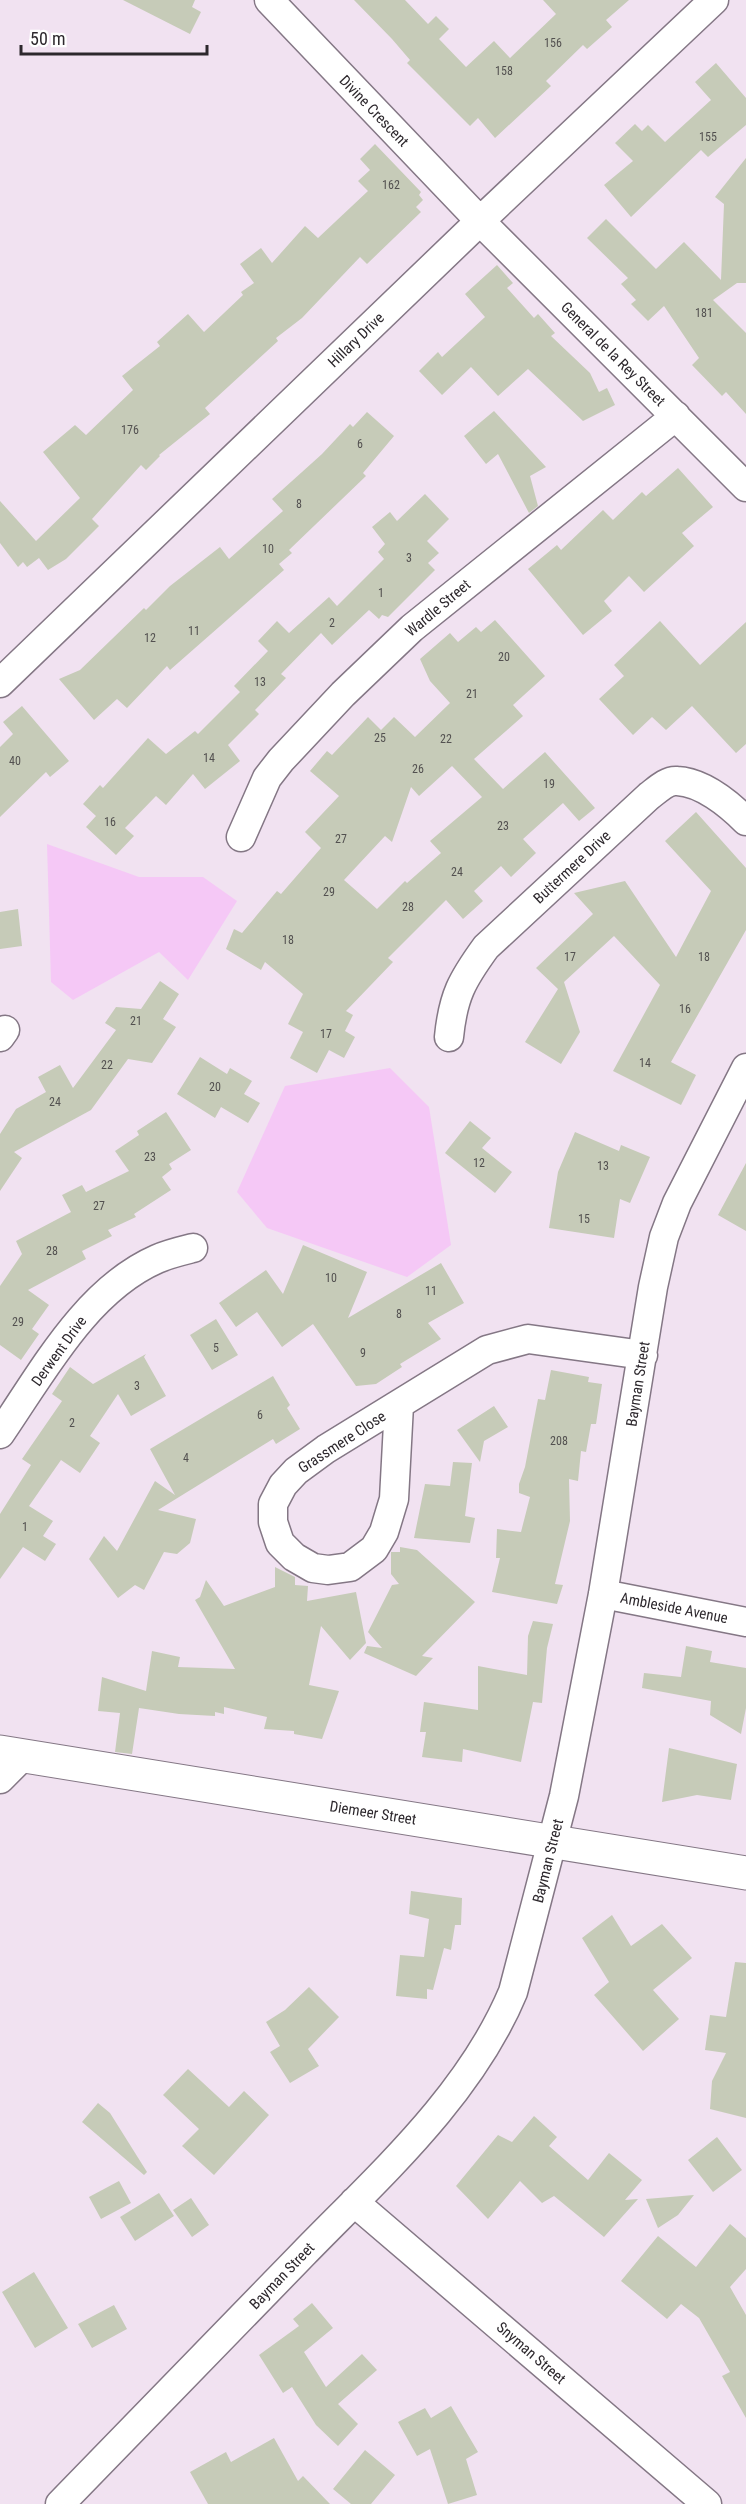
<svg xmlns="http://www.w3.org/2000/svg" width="746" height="2504" viewBox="0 0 746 2504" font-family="'Roboto Condensed',sans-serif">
  <rect width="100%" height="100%" fill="#f1e2f1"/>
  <!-- green -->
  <path fill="#f5c8f6" d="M47 844 139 877H203L237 901 188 980 159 952 73 1000 51 982Z
    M390 1068 429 1107 451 1245 407 1277 267 1228 237 1192 285 1086Z"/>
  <!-- building -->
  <path fill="#c6cbb8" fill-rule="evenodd" d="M123 0H195L192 7 201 12 190 34Z
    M354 0H405L428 24 436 16 449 29 439 39 466 67 494 41 510 58 556 14 543 0H629L606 20 612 27 587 49 583 45 546 81 551 86 495 138 478 118 470 126 407 63 410 60 392 39Z
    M716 63 746 98V125L708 157 701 150 631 217 604 185 633 161 615 143 635 124 642 131 648 125 665 142 711 100 695 82Z
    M375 144 421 192 419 195 423 200 416 207 421 212 367 264 360 257 302 318 276 338 278 341 205 408 210 414 159 455 160 456 146 470 141 465 92 519 99 526 66 559 48 570 39 558 27 567 23 562 18 567 0 543V501L36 541 80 498 43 452 75 425 86 435 133 390 122 376 160 346 157 342 188 314 204 332 243 295 241 292 254 283 240 264 261 248 272 263 305 226 318 238 368 191 358 181 370 170 360 159Z
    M746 158V283H737L713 300 746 333V414L726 392 722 396 692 365 699 358 664 306 648 321 631 304 636 300 621 284 628 278 587 238 606 219 656 269 684 242 721 280 724 204 715 197Z
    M497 265 513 283 507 288 534 318 538 314 555 333 551 336 590 373 599 392 607 388 615 405 583 421 528 369 498 396 471 367 442 395 419 371 438 352 442 357 485 317 465 294Z
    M494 411 546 467 530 476 538 506 529 513 498 454 486 464 464 436Z
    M367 412 394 436 363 473 366 476 289 550 292 553 279 564 284 570 170 670 167 666 127 708 117 699 94 720 59 679 80 670 144 608 146 610 170 586 220 547 229 559 283 511 272 499 322 454 350 424 353 427Z
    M678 468 713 507 682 533 694 546 644 592 629 576 604 601 612 611 583 635 528 569 557 545 561 550 603 510 613 520 642 492 646 496Z
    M425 494 449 519 427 541 439 553 428 563 435 570 388 617 382 615 379 619 369 610 332 645 321 633 281 674 286 678 255 710 259 714 228 745 240 761 205 789 193 774 166 805 156 796 125 828 134 836 116 855 86 827 96 816 83 804 100 785 103 788 148 738 166 754 195 731 198 734 240 692 234 686 268 651 258 641 277 621 289 633 329 597 337 606 384 559 378 552 385 544 372 527 390 512 397 521Z
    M495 620 545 676 513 705 523 716 474 759 503 789 545 752 595 808 579 821 563 803 523 839 536 853 511 877 501 866 474 891 483 901 463 919 446 900 388 958 393 962 346 1011 353 1015 345 1031 355 1037 344 1058 329 1050 317 1073 290 1058 303 1032 288 1024 303 994 265 962 261 970 226 949 234 929 242 933 277 891 281 894 321 848 305 832 339 796 310 771 327 751 332 755 368 717 381 730 394 717 415 737 450 703 430 681 420 659 450 633 458 642 476 627 481 632ZM452 766 482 797 430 841 441 853 407 883 405 881 377 909 344 880 385 836 392 842 411 787 419 796Z
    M660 621 700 665 746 622V744L736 753 692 706 666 730 652 717 633 735 599 699 624 676 614 665Z
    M22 706 69 761 50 777 46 772 0 817V747L13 734 3 722Z
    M696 812 746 868V930L671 1062 696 1075 681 1105 613 1071 660 985 614 936 564 982 580 1032 561 1064 525 1042 558 989 536 968 593 914 574 893 625 881 676 957 711 891 665 841Z
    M18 909 22 946 0 949V912Z
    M160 981 179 994 163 1019 176 1027 152 1063 128 1059 91 1110 14 1152 22 1158 0 1191V1134L16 1109 46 1092 38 1077 60 1065 73 1088 116 1030 105 1023 116 1007 141 1009Z
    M200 1057 227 1074 230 1068 252 1081 244 1094 260 1103 248 1123 221 1107 215 1118 177 1094Z
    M166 1112 191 1150 169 1164 172 1169 162 1177 171 1190 134 1214 136 1217 108 1230 112 1236 82 1251 86 1259 28 1290 49 1305 32 1329 39 1334 21 1360 0 1345V1286L22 1254 16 1241 71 1212 62 1195 82 1185 86 1192 129 1171 115 1151 139 1135 137 1131Z
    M470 1121 491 1138 482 1148 512 1172 495 1193 445 1153Z
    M575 1132 619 1151 621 1145 650 1157 630 1203 620 1199 614 1238 549 1228 558 1172Z
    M746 1163V1231L718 1215Z
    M303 1245 367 1272 348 1318 441 1263 464 1303 428 1323 441 1339 400 1364 402 1367 376 1384 356 1386 313 1324 282 1347 257 1312 236 1327 219 1303 266 1270 283 1294Z
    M216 1319 238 1355 212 1370 190 1335Z
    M146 1354 144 1357 166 1396 131 1416 118 1394 90 1436 100 1443 80 1473 61 1460 29 1506 53 1521 43 1536 56 1544 45 1561 23 1547 0 1579V1514L31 1465 22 1459 62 1401 52 1394 70 1367 93 1384Z
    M551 1370 589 1377 588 1382 602 1384 596 1424H591L586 1452 581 1451 578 1481 569 1479 570 1521 555 1584 563 1585 557 1604 492 1592 500 1558H496L497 1529 521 1532 530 1497 519 1493V1484L525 1467 538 1399 545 1400Z
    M273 1376 290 1405 287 1408 300 1429 276 1444 273 1439 158 1510 196 1519 190 1543 177 1554 164 1552 144 1590 135 1585 118 1598 89 1559 104 1536 117 1551 155 1481 175 1495 150 1449Z
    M494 1406 508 1427 484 1441 480 1462 457 1430Z
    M453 1462 472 1463 465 1516 475 1518 470 1543 414 1538 425 1484 450 1486Z
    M400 1547 417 1550 475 1602 422 1656 433 1658 416 1676 364 1653 367 1646 382 1648 368 1632 392 1585 399 1584 391 1574V1552H400Z
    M275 1567 295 1577V1585L308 1586 307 1601 356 1592 366 1643 350 1660 321 1626 309 1685 339 1691 322 1739 294 1734V1731L264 1729 267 1717 224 1707V1714L215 1712V1716L179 1714 139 1708 132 1754 115 1752 120 1713 98 1711 102 1677 146 1691 152 1651 180 1657 178 1667 235 1669 195 1600 200 1597 206 1580 224 1606 275 1587Z
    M533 1621 553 1624 547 1648 542 1703 533 1702 521 1762 463 1749 462 1762 422 1757 426 1732H420L424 1702 478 1710V1666L527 1675 528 1636Z
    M686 1646 712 1651 710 1662 746 1668V1708L741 1734 710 1715 711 1701 642 1688 644 1673 681 1677Z
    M669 1748 737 1764 731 1800 697 1795 662 1802Z
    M411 1891 462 1898 461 1925H455L451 1950 444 1948 433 1990 427 1989V1999L396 1996 400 1955 424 1957 429 1919 409 1914Z
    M612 1915 631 1946 662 1924 692 1958 653 1990 679 2019 643 2051 594 1995 609 1982 582 1938Z
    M735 1962 746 1963V2118L710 2109 712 2081 726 2053 705 2050 710 2015 726 2017Z
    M309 1987 339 2017 308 2049 319 2066 290 2083 270 2052 280 2046 266 2022 285 2010Z
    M188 2069 229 2107 244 2091 269 2115 214 2175 182 2146 199 2129 163 2095Z
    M98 2103 110 2113 147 2172 144 2175 82 2122Z
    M534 2116 557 2137 549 2146 588 2180 609 2153 642 2180 625 2200 638 2199 604 2237 554 2196 542 2203 520 2181 488 2219 456 2186 498 2135 512 2142Z
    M717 2137 742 2170 713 2192 688 2160Z
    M119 2181 131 2203 101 2219 89 2197Z
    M159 2193 174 2216 135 2241 120 2217Z
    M694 2195 678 2215 658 2228 646 2199Z
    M191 2198 209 2225 192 2237 173 2210Z
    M730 2224 746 2238V2269L730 2287 746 2315V2418L722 2376 730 2372 699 2318 681 2304 667 2319 621 2281 658 2236 696 2267Z
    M34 2272 68 2328 35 2348 2 2292Z
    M312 2303 333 2328 304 2352 326 2387 362 2354 377 2370 338 2404 358 2424 338 2446 316 2425 292 2387 283 2393 259 2355 299 2326 293 2319Z
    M114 2305 127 2329 92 2348 78 2324Z
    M451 2406 478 2452 466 2459 477 2495 448 2504 430 2449 417 2456 398 2422 425 2408 431 2418Z
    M274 2438 298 2481 303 2476 330 2504H208L190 2472 226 2452 231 2462Z
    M365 2450 395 2475 371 2504H351L333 2489Z"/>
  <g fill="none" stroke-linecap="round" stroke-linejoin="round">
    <defs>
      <path id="minor" d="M269 0 480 221 746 487
        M0 683 480 221 714 0
        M241 837 267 778 281 760 343 694 412 628 676 416
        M0 1037 5 1030
        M449 1037C453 996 462 980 486 947L649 796C657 790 667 780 677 781 702 782 729 804 746 821
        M399 1405 394 1499 384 1532 374 1549 350 1567 328 1570 313 1568 294 1557 280 1543 273 1522V1504L283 1485 296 1471 326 1449 487 1350 528 1339 643 1355
        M0 1434C42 1373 86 1290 157 1259 168 1254 181 1251 193 1248
        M603 1594 746 1622
        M0 1779 23 1756
        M354 2202 707 2504
        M60 2504C141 2420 223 2337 304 2253 381 2174 470 2095 513 1992L564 1796 603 1594 653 1287 664 1237 677 1203 746 1068"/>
      <path id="tertiary" d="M0 1752 746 1873"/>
    </defs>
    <!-- minor casing -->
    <use href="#minor" stroke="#847785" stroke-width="31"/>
    <!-- tertiary casing -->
    <use href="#tertiary" stroke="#847785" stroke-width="35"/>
    <!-- minor -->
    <use href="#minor" stroke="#fff" stroke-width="28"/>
    <!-- tertiary -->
    <use href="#tertiary" stroke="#fff" stroke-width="33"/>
  </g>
  <g text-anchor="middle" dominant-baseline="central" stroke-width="5" stroke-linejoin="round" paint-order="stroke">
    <!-- number labels -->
    <g font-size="12" fill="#535150">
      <text x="553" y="43">156</text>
      <text x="504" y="71">158</text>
      <text x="708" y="137">155</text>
      <text x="391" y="185">162</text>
      <text x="704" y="313">181</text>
      <text x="130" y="430">176</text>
      <text x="360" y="444">6</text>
      <text x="299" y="504">8</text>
      <text x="268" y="549">10</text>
      <text x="409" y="558">3</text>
      <text x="381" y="593">1</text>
      <text x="332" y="623">2</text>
      <text x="194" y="631">11</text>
      <text x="150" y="638">12</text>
      <text x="504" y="657">20</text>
      <text x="260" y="682">13</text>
      <text x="472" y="694">21</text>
      <text x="380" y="738">25</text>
      <text x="446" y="739">22</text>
      <text x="209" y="758">14</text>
      <text x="15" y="761">40</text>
      <text x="418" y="769">26</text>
      <text x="549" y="784">19</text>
      <text x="110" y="822">16</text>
      <text x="503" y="826">23</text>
      <text x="341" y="839">27</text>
      <text x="457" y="872">24</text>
      <text x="329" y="892">29</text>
      <text x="408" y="907">28</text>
      <text x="288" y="940">18</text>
      <text x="570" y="957">17</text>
      <text x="704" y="957">18</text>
      <text x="685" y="1009">16</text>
      <text x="136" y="1021">21</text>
      <text x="326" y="1034">17</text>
      <text x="645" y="1063">14</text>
      <text x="107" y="1065">22</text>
      <text x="215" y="1087">20</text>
      <text x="55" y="1102">24</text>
      <text x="150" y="1157">23</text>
      <text x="479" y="1163">12</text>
      <text x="603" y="1166">13</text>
      <text x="99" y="1206">27</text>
      <text x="584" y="1219">15</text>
      <text x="52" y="1251">28</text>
      <text x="331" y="1278">10</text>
      <text x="431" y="1291">11</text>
      <text x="399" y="1314">8</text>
      <text x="18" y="1322">29</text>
      <text x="216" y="1348">5</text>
      <text x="363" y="1353">9</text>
      <text x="137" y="1386">3</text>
      <text x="260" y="1415">6</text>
      <text x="72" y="1423">2</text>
      <text x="559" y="1441">208</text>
      <text x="186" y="1458">4</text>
      <text x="25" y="1527">1</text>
    </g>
    <!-- street labels -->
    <g font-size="15" fill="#2d282d" stroke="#fff">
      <text transform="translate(374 111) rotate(46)">Divine Crescent</text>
      <text transform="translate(356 340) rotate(-44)">Hillary Drive</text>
      <text transform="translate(613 354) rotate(45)">General de la Rey Street</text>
      <text transform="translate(438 608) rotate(-40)">Wardle Street</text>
      <text transform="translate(572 867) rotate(-43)">Buttermere Drive</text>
      <text transform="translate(59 1351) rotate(-54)">Derwent Drive</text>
      <text transform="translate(638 1384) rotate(-81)">Bayman Street</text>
      <text transform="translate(342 1442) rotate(-33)">Grassmere Close</text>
      <text transform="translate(674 1608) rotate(11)">Ambleside Avenue</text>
      <text transform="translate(373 1813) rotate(9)">Diemeer Street</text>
      <text transform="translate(548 1861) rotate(-76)">Bayman Street</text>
      <text transform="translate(282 2276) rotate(-46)">Bayman Street</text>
      <text transform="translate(531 2353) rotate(41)">Snyman Street</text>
    </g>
  </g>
  <!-- scale -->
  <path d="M21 45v9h186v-9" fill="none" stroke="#2d282d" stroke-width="3"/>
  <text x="30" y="45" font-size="18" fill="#2d282d" stroke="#ffffff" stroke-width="4.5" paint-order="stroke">50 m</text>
</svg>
